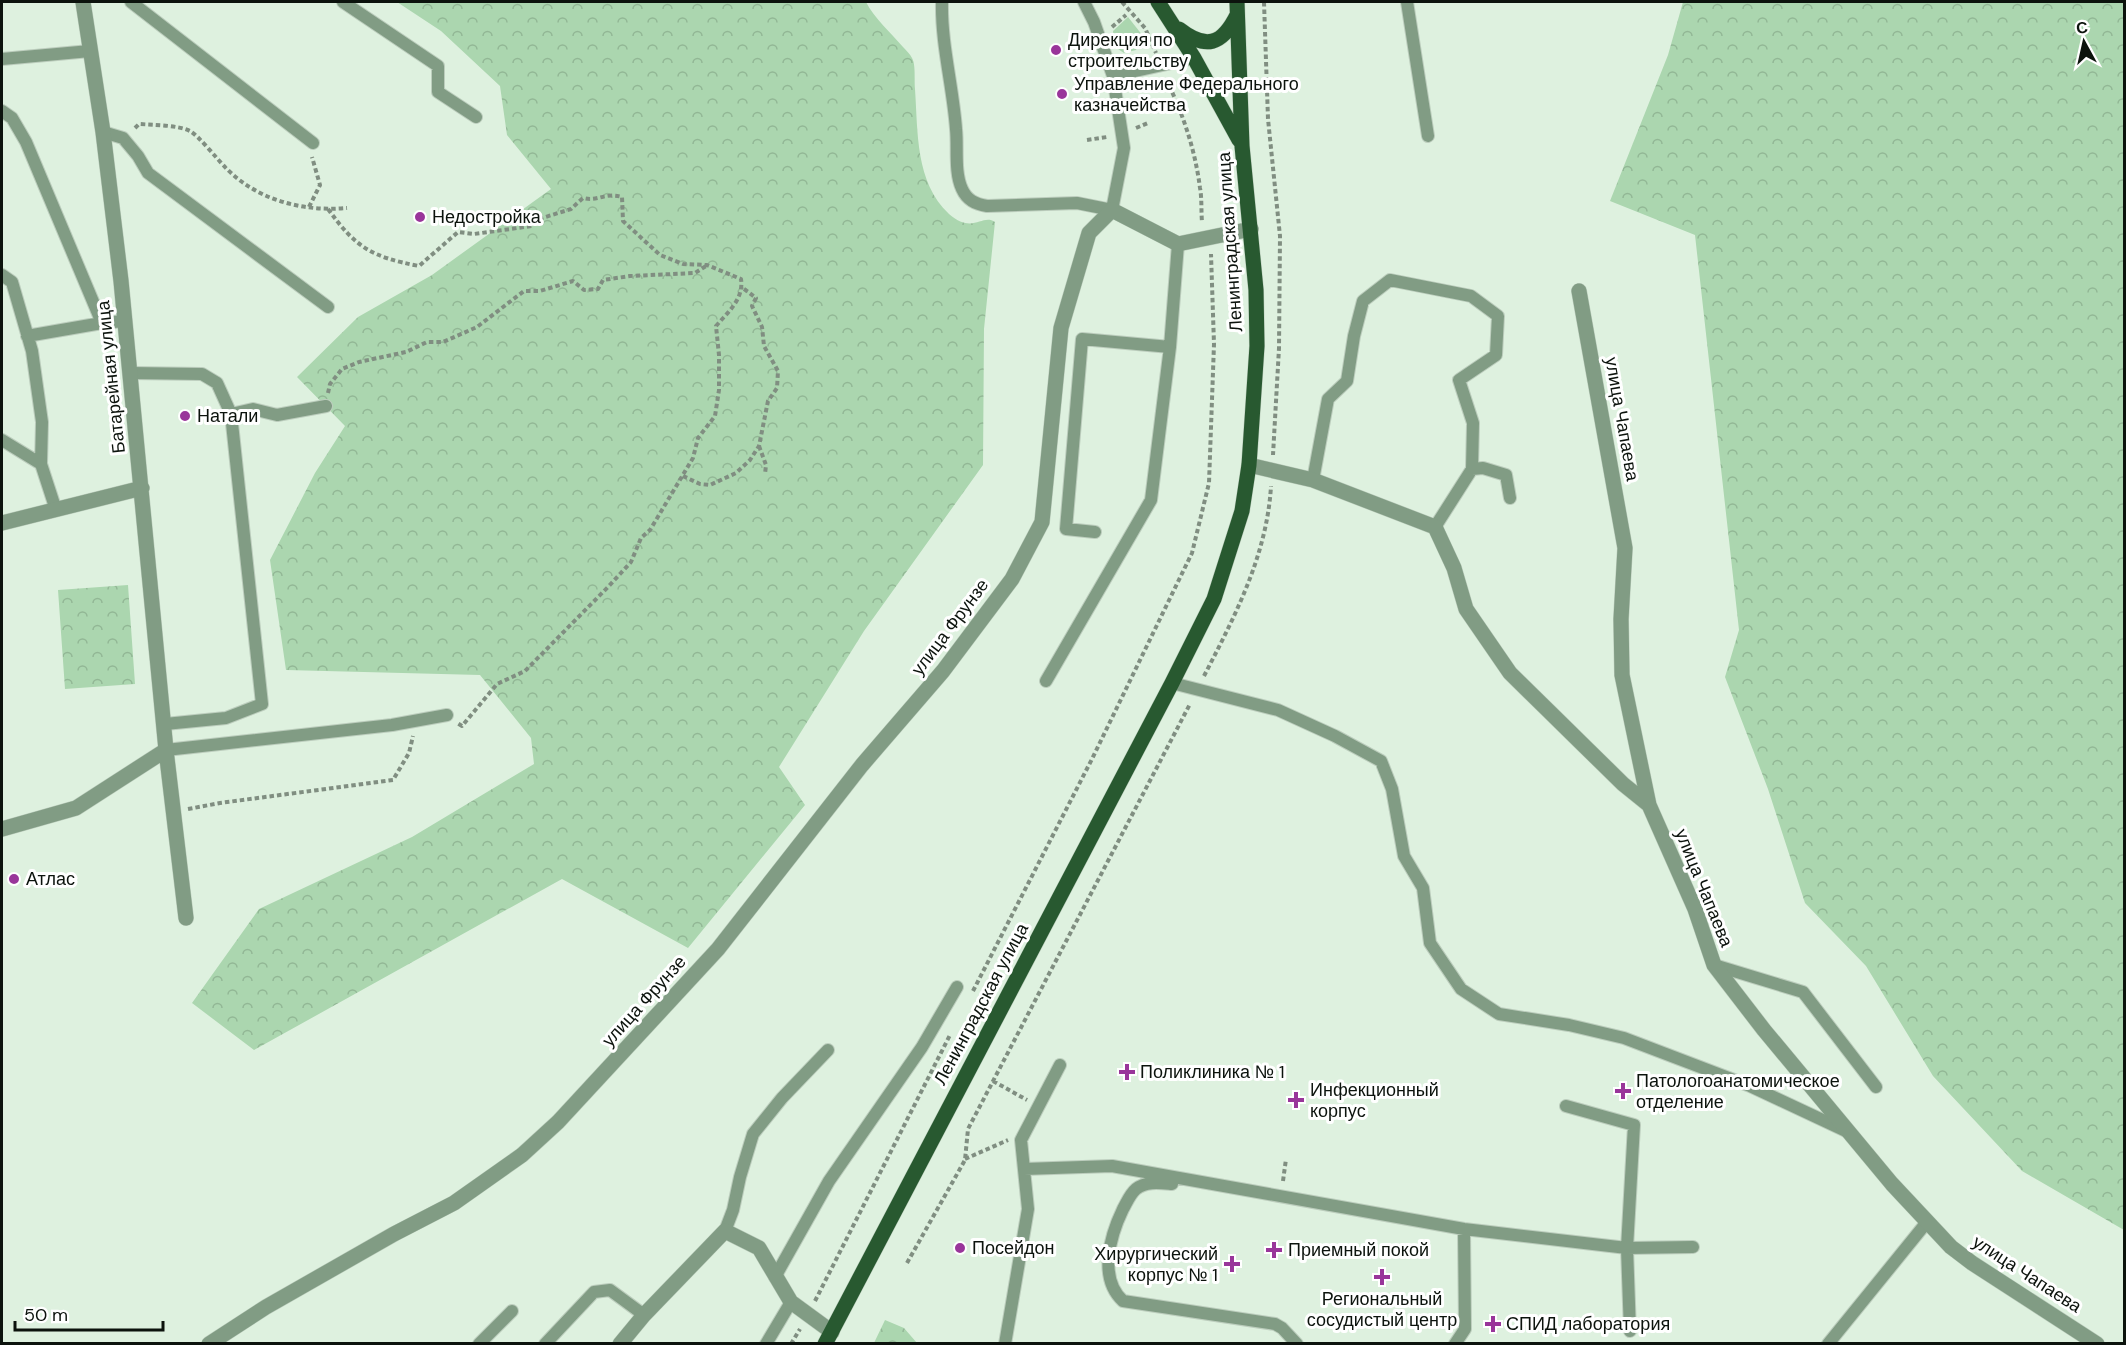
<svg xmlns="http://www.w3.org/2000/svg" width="2126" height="1345" viewBox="0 0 2126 1345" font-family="'DM Sans',sans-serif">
  <defs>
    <pattern id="forest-crowns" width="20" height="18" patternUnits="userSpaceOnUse" patternTransform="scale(1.5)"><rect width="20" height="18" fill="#abd6af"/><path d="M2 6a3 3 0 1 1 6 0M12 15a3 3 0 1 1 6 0" fill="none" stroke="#92b795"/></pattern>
  </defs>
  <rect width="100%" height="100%" fill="#def1df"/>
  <!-- grass -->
  <path fill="#abd6af" d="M1128 17 1143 36 1136 50 1124 53 1115 47 1113 31Z"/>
  <!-- forest -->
  <path fill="url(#forest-crowns)" d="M397 2H866C874 18 891 33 903 47 906 50 910 54 912 58 916 65 914 80 915 89 918 132 915 182 949 214 973 235 982 213 995 222L984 329 983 465 864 631 779 767 805 805 688 948 562 879 254 1050 192 1003 259 909 412 837 534 764 531 738 480 675 286 670 270 560 315 473 345 426 297 377 358 317 432 275 551 189 507 135 500 86 441 31Z
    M1683 2H2124V1230L2022 1171 1933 1076 1866 966 1805 903 1768 789 1725 677 1739 630 1695 235 1610 201 1668 55Z
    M128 585 135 684 65 689 58 590Z
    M885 1320 904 1328 917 1343H874Z"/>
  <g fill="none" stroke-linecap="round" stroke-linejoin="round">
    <defs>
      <path id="lane" d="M131 2 313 143
        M343 2 438 66V92L476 117
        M942 2C941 44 953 87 956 129 958 147 954 172 962 189 967 200 975 204 987 206L1077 203 1112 210 1124 148 1113 76 1094 22 1084 2
        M1407 2 1428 136
        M2 59 90 51
        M1113 76 1194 58
        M2 111 12 118 26 142 102 323 125 321
        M103 132 123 138 138 156 148 173 328 307
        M2 275 12 282 32 351 42 422 41 464 56 510
        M27 336 102 323
        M131 373 202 374 217 383 231 414 262 704 226 718 165 724
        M231 414 253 409 277 415 326 406
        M2 440 41 464
        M1313 480 1328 399 1347 381 1354 336 1363 301 1390 280 1471 296 1498 316 1496 355 1459 380 1473 423 1472 469
        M1435 527 1472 469 1483 468 1506 475 1510 498
        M1095 532 1066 529 1082 339 1170 347
        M1046 681 1151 500 1170 347 1178 244
        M1172 683 1278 710 1335 736 1381 761 1392 789 1404 856 1423 888 1430 943 1461 989 1499 1014 1569 1025 1624 1038 1750 1086 1846 1131
        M166 750 392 725 447 715
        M1714 965 1803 992 1876 1087
        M1566 1106 1634 1125 1627 1248 1630 1331
        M1024 1169 1112 1166 1464 1229 1627 1248 1693 1247
        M1172 1184C1160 1183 1146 1181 1136 1189 1130 1194 1127 1202 1123 1209 1110 1236 1098 1278 1123 1301L1275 1324 1282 1328 1297 1344
        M725 1231 733 1210 740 1177 753 1134 782 1098 828 1050
        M775 1277 829 1181 922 1047 957 987
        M479 1344 512 1311
        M545 1344 594 1292 610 1290 644 1315
        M766 1344 791 1302
        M1005 1344 1028 1209 1021 1140 1060 1065
        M1455 1344 1465 1329 1464 1229
        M1828 1344 1927 1222"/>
      <path id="street" d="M83 2 103 132 121 281 166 750 186 918
        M1579 291 1625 548 1621 619 1622 675 1649 805 1695 909 1714 965 1764 1030 1892 1184 1951 1247 1972 1263 2097 1344
        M1249 465 1313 480 1435 527 1454 568 1466 609 1510 673 1623 784 1649 805
        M2 523 142 488
        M2 829 76 808 166 750
        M209 1344 266 1307 394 1234 454 1203 522 1155 558 1122 718 949 862 765 943 671 1012 579 1042 522 1061 328 1089 233 1112 210 1178 244 1251 229
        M620 1344 644 1315 725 1231 759 1248 791 1302 832 1332"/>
      <path id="primary" d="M1158 2 1194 58 1239 140
        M1179 29C1206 50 1222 45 1237 15
        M825 1344 1172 683 1214 599 1242 511 1249 465 1257 346 1256 290 1242 146 1237 2"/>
    </defs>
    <!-- lane casing -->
    <use href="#lane" stroke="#bccdbd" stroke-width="14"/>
    <!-- street casing -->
    <use href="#street" stroke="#bccdbd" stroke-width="16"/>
    <!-- primary casing -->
    <use href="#primary" stroke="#bccdbd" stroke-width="16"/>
    <!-- path -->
    <path stroke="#808e81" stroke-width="4" stroke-dasharray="4.5 3" stroke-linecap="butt" d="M1122 2 1145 28 1156 53
      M1264 2 1268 119 1280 236 1279 348 1273 455
      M1112 27 1126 15
      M1166 79C1183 114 1195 149 1200 188 1202 199 1201 210 1202 222
      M135 128 139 124C153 125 178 125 190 131 198 135 217 159 225 167 256 200 303 212 347 208
      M1136 128 1148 123
      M1087 140 1107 137
      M309 207 320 185 312 157
      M328 209C356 248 372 257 419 266L458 232 474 234 532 226 539 219 571 209 583 198C598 202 604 192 622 197L623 221 660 255 683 264 707 265 741 279C744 299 728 312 716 326L719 355V390L715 416 698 438 693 458 650 530 641 538 631 562 608 587 525 671 497 684 462 726 457 723
      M328 393 330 384 342 369 359 362 406 352 427 342H443L477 327 524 291H540L573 281 584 290 598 289 603 280 630 276 695 273 706 266
      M759 446 766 465 765 474
      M683 476 700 484 710 485 736 473 750 460 759 446 768 401 777 388 778 371 764 346 762 327 752 306 756 298 743 288
      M1204 676C1235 616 1267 555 1271 486
      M188 809 220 803 393 780 409 753 413 736
      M973 991 1092 759 1192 553 1209 483 1214 344 1211 254
      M993 1081 1027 1100
      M965 1159 1008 1140
      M1283 1181 1286 1159
      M907 1263 965 1160 968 1129 1190 704
      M815 1301 950 1035
      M791 1344 800 1329"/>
    <!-- lane -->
    <use href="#lane" stroke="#819c84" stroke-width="12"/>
    <!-- street -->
    <use href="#street" stroke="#819c84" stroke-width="15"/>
    <!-- primary -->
    <use href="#primary" stroke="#285930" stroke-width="15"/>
  </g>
  <!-- markers -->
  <g fill="#99359a" stroke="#fff" stroke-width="2">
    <circle cx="1056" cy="50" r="6"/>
    <circle cx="1062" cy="94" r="6"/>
    <circle cx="420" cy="217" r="6"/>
    <circle cx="185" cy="416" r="6"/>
    <circle cx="14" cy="879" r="6"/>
    <path d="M1124 1063h6v6h6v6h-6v6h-6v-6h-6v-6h6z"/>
    <path d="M1620 1082h6v6h6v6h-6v6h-6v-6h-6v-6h6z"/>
    <path d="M1293 1091h6v6h6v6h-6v6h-6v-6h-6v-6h6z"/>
    <circle cx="960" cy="1248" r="6"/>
    <path d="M1271 1241h6v6h6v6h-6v6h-6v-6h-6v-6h6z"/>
    <path d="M1229 1255h6v6h6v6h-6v6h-6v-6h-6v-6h6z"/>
    <path d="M1379 1268h6v6h6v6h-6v6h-6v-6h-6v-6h6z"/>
    <path d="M1490 1315h6v6h6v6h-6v6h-6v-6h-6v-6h6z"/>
  </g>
  <g text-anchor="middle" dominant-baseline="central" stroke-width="6" stroke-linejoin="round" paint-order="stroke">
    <!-- poi labels -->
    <g font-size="18" fill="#0c130d" stroke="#fff" text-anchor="start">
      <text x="1068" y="40">Дирекция по<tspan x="1068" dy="21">строительству</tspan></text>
      <text x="1074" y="84">Управление Федерального<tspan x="1074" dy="21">казначейства</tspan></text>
      <text x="432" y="217">Недостройка</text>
      <text x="197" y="416">Натали</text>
      <text x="26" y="879">Атлас</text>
      <text x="1140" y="1072">Поликлиника № 1</text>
      <text x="1636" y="1081">Патологоанатомическое<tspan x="1636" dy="21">отделение</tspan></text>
      <text x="1310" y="1090">Инфекционный<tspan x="1310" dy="21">корпус</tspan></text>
      <text x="972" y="1248">Посейдон</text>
      <text x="1288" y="1250">Приемный покой</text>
      <text x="1218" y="1254" text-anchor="end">Хирургический<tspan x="1218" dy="21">корпус № 1</tspan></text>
      <text x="1382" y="1299" text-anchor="middle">Региональный<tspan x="1382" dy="21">сосудистый центр</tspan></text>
      <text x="1506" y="1324">СПИД лаборатория</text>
    </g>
    <!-- street labels -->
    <g font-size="18" fill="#0c130d" stroke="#fff">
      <text transform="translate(1230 242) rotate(-94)">Ленинградская улица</text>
      <text transform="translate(111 377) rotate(-96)">Батарейная улица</text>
      <text transform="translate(1622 419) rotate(80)">улица Чапаева</text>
      <text transform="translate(950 627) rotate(-53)">улица Фрунзе</text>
      <text transform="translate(1704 888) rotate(68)">улица Чапаева</text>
      <text transform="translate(644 1001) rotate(-48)">улица Фрунзе</text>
      <text transform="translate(981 1004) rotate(-62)">Ленинградская улица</text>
      <text transform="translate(2027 1274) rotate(33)">улица Чапаева</text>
    </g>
  </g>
  <!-- border -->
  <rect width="2126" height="1345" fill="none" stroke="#0c130d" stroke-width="6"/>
  <!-- north arrow -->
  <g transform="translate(2084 42) rotate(352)" stroke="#ffffff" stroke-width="4.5" paint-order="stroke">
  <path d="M0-4.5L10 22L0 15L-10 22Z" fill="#0c130d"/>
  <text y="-9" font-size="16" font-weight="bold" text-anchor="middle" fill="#0c130d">С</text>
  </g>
  <!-- scale -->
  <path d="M15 1321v9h148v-9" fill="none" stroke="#0c130d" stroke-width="3"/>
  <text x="24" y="1321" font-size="18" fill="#0c130d" stroke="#ffffff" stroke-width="4.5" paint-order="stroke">50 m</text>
</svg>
